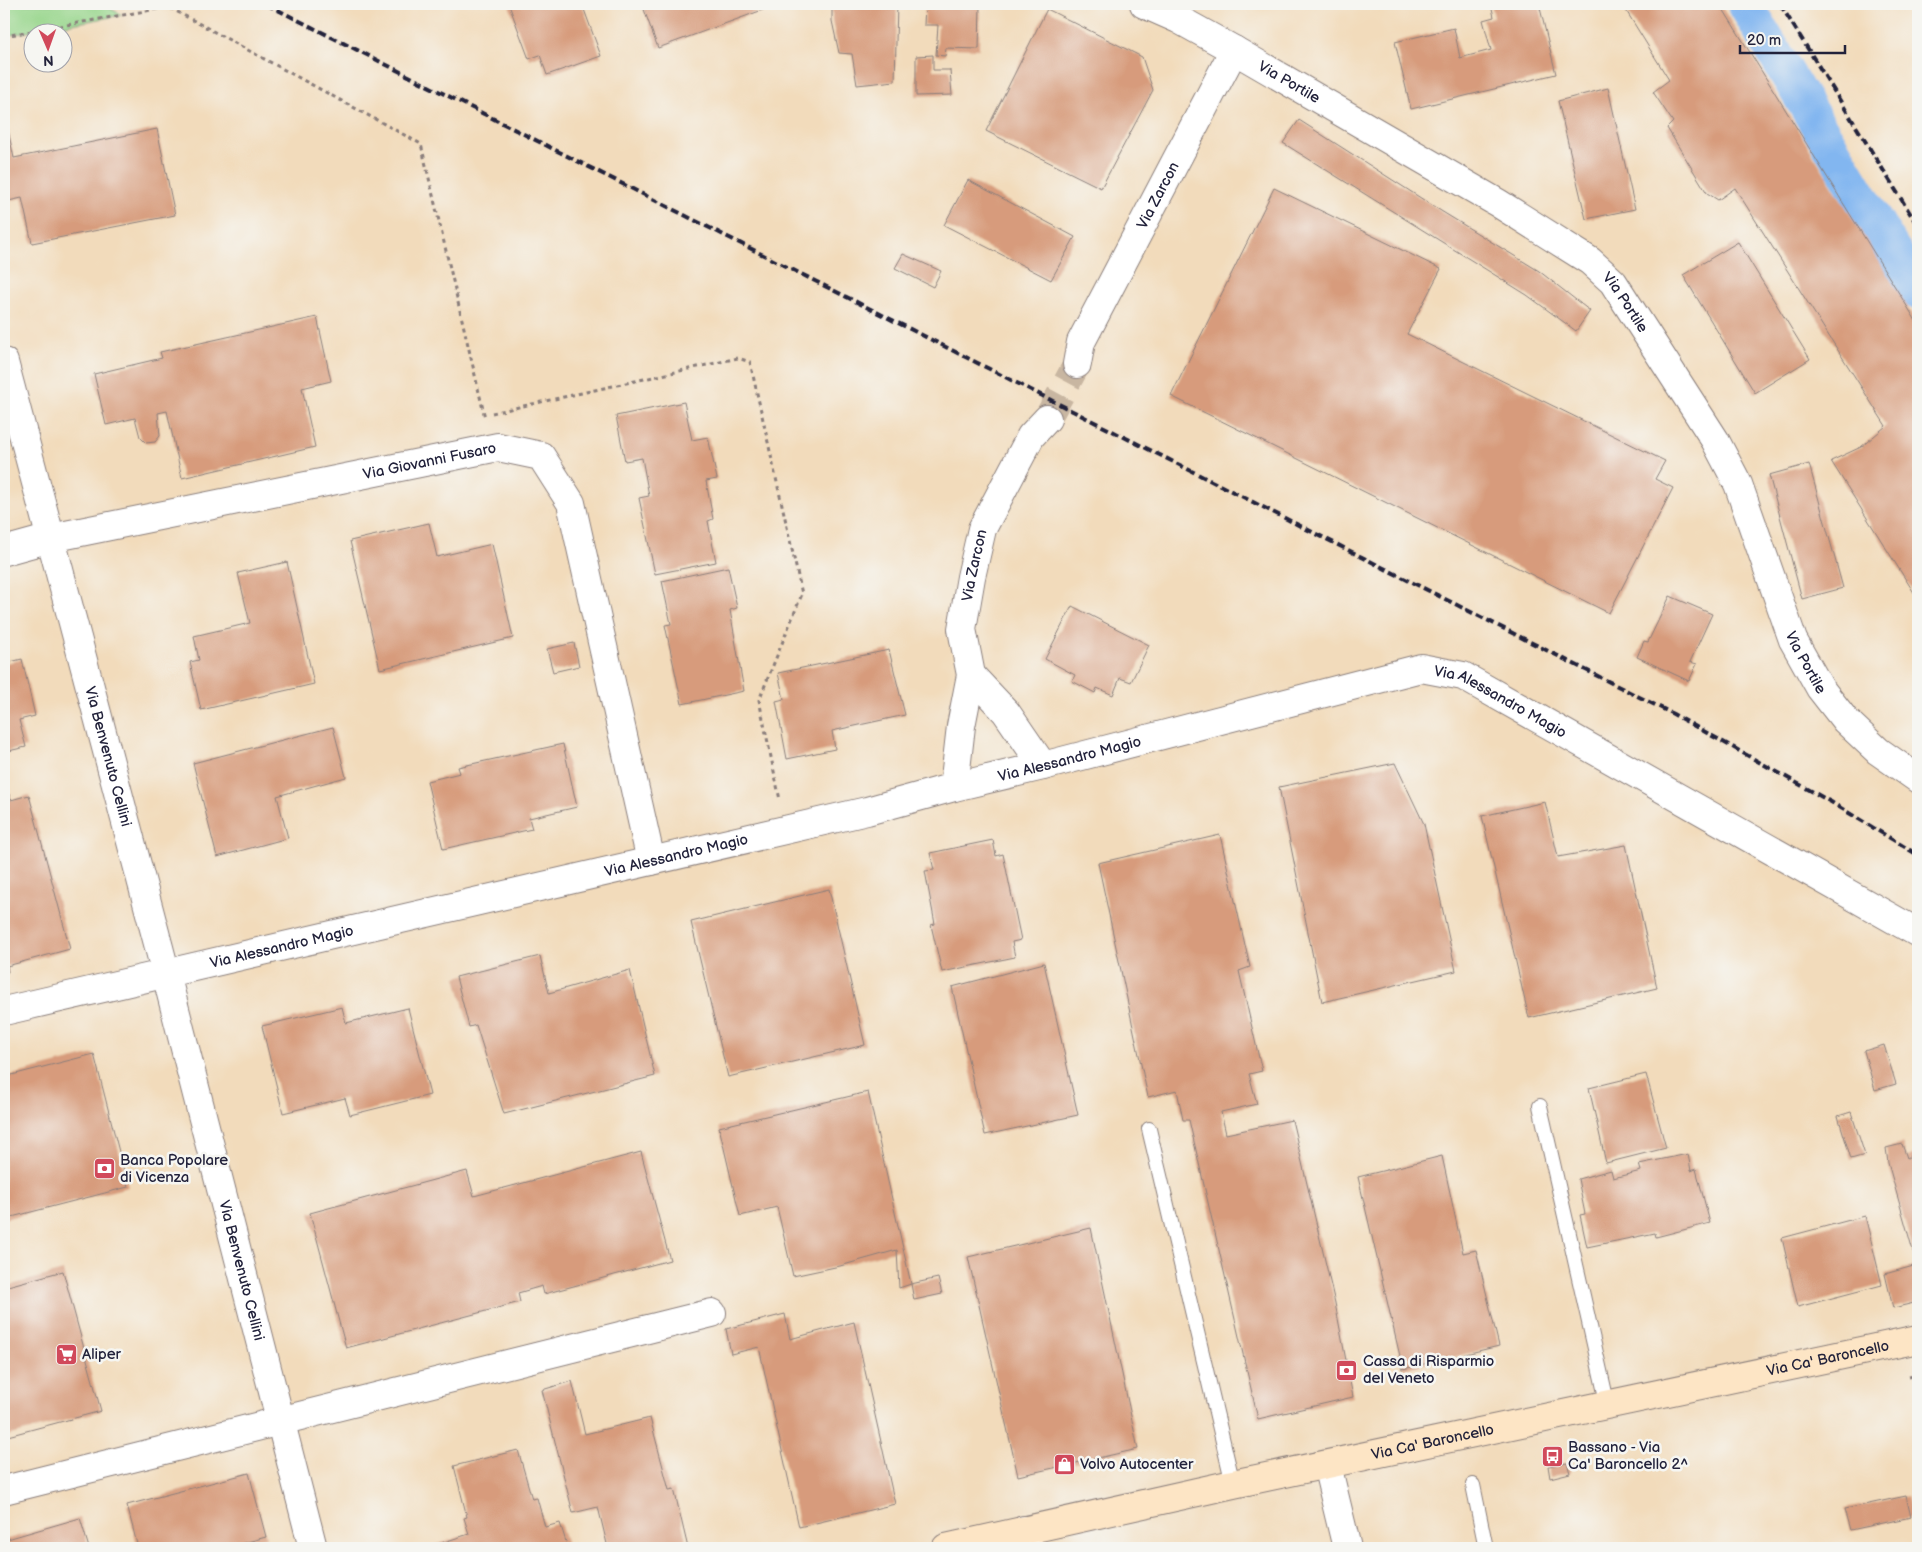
<svg xmlns="http://www.w3.org/2000/svg" width="1922" height="1552" font-family="'Balsamiq Sans',sans-serif">
<style>
.green{fill:#98d68c;stroke:#5d7c64}
.lines{fill:none;stroke-linecap:round;stroke-linejoin:round}
.canal{stroke:#82b6f0;stroke-width:36}
.building{fill:#d79b7b}
.street-tunnel{stroke:#c8b6a1;stroke-width:28;stroke-dasharray:28 14;stroke-linecap:butt}
.lane-casing{stroke:#8a7e7b;stroke-width:16}
.street-casing{stroke:#8a7e7b;stroke-width:30}
.secondary-casing{stroke:#8a7e7b;stroke-width:30}
.path{stroke:#8a7e7b;stroke-width:3;stroke-dasharray:4 4;stroke-linecap:butt}
.lane{stroke:#fff;stroke-width:14}
.street{stroke:#fff;stroke-width:28}
.secondary{stroke:#fde5c5;stroke-width:28}
.rail{stroke:#22223b;stroke-width:4;stroke-dasharray:8 4;stroke-linecap:butt}
.labels{text-anchor:middle;stroke-width:5;stroke-linejoin:round;paint-order:stroke}
.street-label{font-size:15px;fill:#22223b;stroke:#f6f6f2}
.poi-label{font-size:15px;fill:#22223b;stroke:#f6f6f2;text-anchor:start}
</style>
<rect width="100%" height="100%" fill="#f6f6f2"/>
<filter id="ink" filterUnits="userSpaceOnUse"><feTurbulence type="fractalNoise" baseFrequency=".02" numOctaves="2"/><feDisplacementMap in="SourceGraphic" scale="10" xChannelSelector="R" yChannelSelector="G"/><feConvolveMatrix kernelMatrix="1 2 1 2 8 2 1 2 1" color-interpolation-filters="sRGB"/></filter>
<filter id="wash" filterUnits="userSpaceOnUse"><feTurbulence type="fractalNoise" baseFrequency=".0096" numOctaves="4" result="noise"/><feDisplacementMap in="SourceGraphic" scale="20" xChannelSelector="R" yChannelSelector="G"/><feGaussianBlur stdDeviation="1.12" result="paint"/><feColorMatrix in="noise" values="0 0 0 0 0 0 0 0 0 0 0 0 0 0 0 0 0 1.4 0 .05"/><feComposite in="paint" operator="in"/></filter>
<g filter="url(#wash)">
<rect width="100%" height="100%" fill="#f2dbbb"/>
<!-- green -->
<path class="green" d="M4,4H102L122,15L4,36Z"/>
<g class="lines">
<!-- canal -->
<path class="canal" d="M1745,4L1918,292"/>
</g>
<g id="blocks">
<!-- building -->
<g class="building">
<path d="M513,4H582L601,56L547,75L540,55L529,59L509,5Z"/>
<path d="M642,4H779L658,48Z"/>
<path d="M832,4H897L895,81L857,85L852,54L839,53L832,21Z"/>
<path d="M925,4H980L979,49L946,48L945,56L936,55L938,25H924Z"/>
<path d="M1491,4H1539L1556,74L1411,109L1395,42L1454,28L1460,58L1491,50L1483,20L1494,17Z"/>
<path d="M1622,4H1720L1918,324V599L1831,461L1861,447L1886,426L1735,188L1718,200L1707,193L1667,128L1673,122L1653,92L1669,80Z"/>
<path d="M1047,9L1142,57L1153,90L1101,188L986,131Z"/>
<path d="M933,55V70H950L952,95L916,96V56Z"/>
<path d="M1608,88L1635,209L1586,219L1558,101Z"/>
<path d="M4,112L14,158L157,129L175,215L32,243L22,198L4,202Z"/>
<path d="M1299,120L1441,211L1539,271L1590,311L1576,331L1527,295L1283,143Z"/>
<path d="M968,180L1075,237L1051,280L944,225Z"/>
<path d="M1274,188L1441,269L1407,334L1665,461L1655,479L1673,488L1609,613L1171,396Z"/>
<path d="M1738,242L1810,359L1755,393L1683,275Z"/>
<path d="M903,254L941,271L933,287L895,268Z"/>
<path d="M317,317L331,381L302,388L315,447L182,478L167,411L158,413L160,436L155,442L146,443L140,437L135,418L106,425L94,374L162,358L160,352Z"/>
<path d="M684,402L692,440L708,437L717,479L706,481L713,519L708,521L716,562L655,574L639,498L649,496L642,458L625,461L616,416Z"/>
<path d="M1809,464L1843,588L1802,599L1769,475Z"/>
<path d="M429,523L437,557L492,544L513,638L380,669L350,541Z"/>
<path d="M287,562L314,684L201,710L190,662L199,660L194,636L250,623L238,573Z"/>
<path d="M728,567L737,608L730,610L744,691L682,704L665,625L671,624L662,581Z"/>
<path d="M1670,596L1712,614L1690,662L1697,664L1689,681L1637,657L1644,641L1648,642Z"/>
<path d="M1072,606L1149,645L1131,682L1120,678L1113,695L1097,688L1095,693L1072,681L1075,675L1045,659Z"/>
<path d="M574,643L579,666L553,672L547,649Z"/>
<path d="M889,650L905,715L832,731L835,749L787,759L776,701L784,699L778,673Z"/>
<path d="M4,656L6,663L22,659L35,716L19,720L26,747L4,752Z"/>
<path d="M333,727L346,777L277,796L288,838L217,857L193,763Z"/>
<path d="M563,744L577,807L529,818L532,829L443,849L427,781L460,773L458,767Z"/>
<path d="M1395,763L1424,824L1456,971L1322,1002L1279,787Z"/>
<path d="M9,794L11,800L29,795L70,949L7,966L8,972L4,973V795Z"/>
<path d="M1545,802L1558,857L1626,845L1657,988L1529,1018L1482,816Z"/>
<path d="M1220,835L1250,967L1239,971L1262,1071L1249,1074L1257,1104L1221,1112L1226,1134L1292,1120L1335,1303L1353,1397L1258,1419L1189,1120H1183L1177,1090L1148,1097L1098,863Z"/>
<path d="M993,840L996,856L1003,854L1021,940L1012,942L1015,957L942,972L931,925L935,924L925,871L934,870L930,853Z"/>
<path d="M829,889L865,1045L728,1077L691,922Z"/>
<path d="M540,956L549,993L630,970L655,1076L504,1114L476,1025L469,1027L456,977Z"/>
<path d="M1044,963L1078,1115L985,1135L952,987Z"/>
<path d="M342,1007L346,1023L408,1008L430,1095L350,1115L345,1098L283,1113L262,1026Z"/>
<path d="M1884,1045L1896,1084L1875,1090L1864,1051Z"/>
<path d="M94,1054L128,1187L4,1219V1077Z"/>
<path d="M1646,1074L1666,1148L1606,1163L1589,1088Z"/>
<path d="M868,1092L911,1284L938,1278L942,1294L914,1300L911,1284L899,1288L897,1250L840,1266L793,1276L777,1207L740,1216L719,1127Z"/>
<path d="M1851,1112L1865,1155L1851,1159L1838,1116Z"/>
<path d="M1902,1144L1907,1158L1918,1152V1302L1893,1308L1885,1274L1917,1265L1888,1163L1886,1148Z"/>
<path d="M641,1152L670,1260L544,1294L542,1286L518,1293L520,1302L346,1348L310,1213L467,1171L474,1196Z"/>
<path d="M1688,1154L1691,1171L1696,1169L1710,1223L1656,1237L1655,1233L1587,1247L1580,1215L1585,1214L1578,1179L1611,1170L1613,1178L1641,1171L1639,1164Z"/>
<path d="M1442,1156L1463,1253L1476,1250L1499,1346L1403,1369L1358,1177Z"/>
<path d="M1865,1216L1882,1285L1798,1307L1782,1238Z"/>
<path d="M1091,1228L1138,1449L1018,1476L968,1257Z"/>
<path d="M63,1271L101,1411L4,1437V1287Z"/>
<path d="M785,1314L790,1339L854,1322L895,1504L799,1527L759,1347L731,1354L726,1329Z"/>
<path d="M572,1381L585,1434L650,1418L669,1490L674,1489L688,1548H608L598,1507L573,1513L542,1390Z"/>
<path d="M518,1450L532,1499L537,1498L545,1527L560,1523L568,1548H425L469,1534L464,1518L467,1517L454,1466Z"/>
<path d="M1567,1463L1570,1473L1550,1478L1548,1466Z"/>
<path d="M249,1473L266,1537L225,1548H138L127,1505Z"/>
<path d="M1906,1496L1911,1517L1851,1530L1845,1509Z"/>
<path d="M80,1518L89,1548H4V1540Z"/>
</g>
</g>
</g>
<g filter="url(#ink)">
<use href="#blocks" fill-opacity="0" stroke="#8a7e7b" stroke-width="1"/>
<g class="lines">
<!-- street-tunnel -->
<path class="street-tunnel" d="M1047,419L1077,364"/>
<defs>
<g id="lane">
<path d="M1540,1106L1608,1406"/>
<path d="M1149,1129L1233,1484"/>
<path d="M1473,1485L1486,1548"/>
</g>
<g id="street">
<path id="s1" d="M1144,4L1178,19L1234,50L1498,203L1590,261L1613,282L1715,440L1738,484L1793,640L1820,688L1845,720L1878,751L1918,779"/>
<path id="s2" d="M4,362L166,974L313,1548"/>
<path id="s3" d="M1077,364L1081,342L1234,50"/>
<path id="s4" d="M4,551L51,538L498,447L541,456L571,503L651,861"/>
<path d="M971,675L1006,712L1043,766"/>
<path id="s5" d="M954,787L961,726L971,675L962,629L971,577L982,529L1031,436L1047,419"/>
<path id="s6" d="M4,1011L867,811L954,787L1043,766L1421,668L1463,676L1918,933"/>
<path d="M1327,1465L1347,1548"/>
<path d="M4,1490L712,1313"/>
<path d="M1024,1530L1029,1548"/>
</g>
<g id="secondary">
<path id="s7" d="M946,1548L1233,1484L1918,1339"/>
</g>
</defs>
<!-- lane casing -->
<use href="#lane" class="lane-casing"/>
<!-- street casing -->
<use href="#street" class="street-casing"/>
<!-- secondary casing -->
<use href="#secondary" class="secondary-casing"/>
<!-- path -->
<g class="path">
<path d="M163,4L421,144L485,418"/>
<path d="M4,36L168,7"/>
<path d="M492,413L738,358L750,362L802,594L759,700L780,800"/>
<path d="M1909,1376L1918,1374"/>
</g>
<!-- lane -->
<use href="#lane" class="lane"/>
<!-- street -->
<use href="#street" class="street"/>
<!-- secondary -->
<use href="#secondary" class="secondary"/>
<!-- rail -->
<g class="rail">
<path d="M266,4L1673,714L1831,802L1918,855"/>
<path d="M1780,4L1918,226"/>
</g>
</g>
</g>
<!-- icons -->
<defs>
<symbol id="bank-square" viewBox="-11 -11 22 22"><rect x="-9" y="-9" width="18" height="18" rx="4" fill="#d1495b" stroke="#f6f6f2"/><path d="M-6-4H6V4H-6ZM0-2.3a2.3 2.3 0 1 0 0 4.6a2.3 2.3 0 1 0 0-4.6Z" fill="#fff"/></symbol>
<symbol id="supermarket-square" viewBox="-11 -11 22 22"><rect x="-9" y="-9" width="18" height="18" rx="4" fill="#d1495b" stroke="#f6f6f2"/><path d="M-6-5.5h2.5l.6 2H6L4.5 2H-2.5L-4.4-4H-6ZM-1.5 3.2a1.3 1.3 0 1 0 .1 0ZM3 3.2a1.3 1.3 0 1 0 .1 0Z" fill="#fff"/></symbol>
<symbol id="bus-square" viewBox="-11 -11 22 22"><rect x="-9" y="-9" width="18" height="18" rx="4" fill="#d1495b" stroke="#f6f6f2"/><path d="M-5-6H5V4H4V6H2V4H-2V6H-4V4H-5ZM-3.5-4V0h7V-4ZM-3.5 1.2v1.5H-2V1.2ZM2 1.2v1.5H3.5V1.2Z" fill="#fff"/></symbol>
<symbol id="shop-square" viewBox="-11 -11 22 22"><rect x="-9" y="-9" width="18" height="18" rx="4" fill="#d1495b" stroke="#f6f6f2"/><path d="M-5-2.5h2.3a2.7 3.5 0 0 1 5.4 0H5L5.5 6h-11ZM-1.5-2.5h3a1.5 2.3 0 0 0-3 0Z" fill="#fff"/></symbol>
</defs>
<g fill-rule="evenodd">
<use href="#bank-square" x="92" y="1156" width="25" height="25"/>
<use href="#supermarket-square" x="54" y="1342" width="25" height="25"/>
<use href="#bank-square" x="1334" y="1358" width="25" height="25"/>
<use href="#bus-square" x="1540" y="1444" width="25" height="25"/>
<use href="#shop-square" x="1052" y="1452" width="25" height="25"/>
</g>
<g class="labels">
<!-- street labels -->
<g class="street-label">
<text dy="5" stroke="none"><textPath href="#s1" startOffset="165">Via Portile</textPath></text>
<text dy="5" stroke="none"><textPath href="#s3" startOffset="188">Via Zarcon</textPath></text>
<text dy="5" stroke="none"><textPath href="#s1" startOffset="570">Via Portile</textPath></text>
<text dy="5" stroke="none"><textPath href="#s4" startOffset="435">Via Giovanni Fusaro</textPath></text>
<text dy="5" stroke="none"><textPath href="#s5" startOffset="225">Via Zarcon</textPath></text>
<text dy="5" stroke="none"><textPath href="#s1" startOffset="975">Via Portile</textPath></text>
<text dy="5" stroke="none"><textPath href="#s6" startOffset="1545">Via Alessandro Magio</textPath></text>
<text dy="5" stroke="none"><textPath href="#s2" startOffset="408">Via Benvenuto Cellini</textPath></text>
<text dy="5" stroke="none"><textPath href="#s6" startOffset="1095">Via Alessandro Magio</textPath></text>
<text dy="5" stroke="none"><textPath href="#s6" startOffset="690">Via Alessandro Magio</textPath></text>
<text dy="5" stroke="none"><textPath href="#s6" startOffset="285">Via Alessandro Magio</textPath></text>
<text dy="5" stroke="none"><textPath href="#s2" startOffset="939">Via Benvenuto Cellini</textPath></text>
<text dy="5" stroke="none"><textPath href="#s7" startOffset="902">Via Ca' Baroncello</textPath></text>
<text dy="5" stroke="none"><textPath href="#s7" startOffset="498">Via Ca' Baroncello</textPath></text>
</g>
<!-- poi labels -->
<g class="poi-label">
<text x="120" y="1165">Banca Popolare<tspan x="120" dy="17">di Vicenza</tspan></text>
<text x="82" y="1359">Aliper</text>
<text x="1363" y="1366">Cassa di Risparmio<tspan x="1363" dy="17">del Veneto</tspan></text>
<text x="1568" y="1452">Bassano - Via<tspan x="1568" dy="17">Ca' Baroncello 2^</tspan></text>
<text x="1080" y="1469">Volvo Autocenter</text>
</g>
</g>
<!-- margin -->
<rect width="1922" height="1552" fill="none" stroke="#f6f6f2" stroke-width="20"/>
<!-- north arrow -->
<g transform="translate(48 48) rotate(178)"><circle r="24" fill="#f6f6f2" stroke="#a1a1a9"/>
<path d="M0-4L9 19L0 12L-9 19Z" fill="#d1495b"/>
<text y="-8" font-size="14" font-weight="bold" text-anchor="middle" fill="#22223b">N</text>
</g>
<!-- scale -->
<path d="M1740 45v8h105v-8" fill="none" stroke="#22223b" stroke-width="2.5"/>
<text x="1747" y="45" font-size="15" fill="#22223b" stroke="#f6f6f2" stroke-width="4" paint-order="stroke">20 m</text>
</svg>
